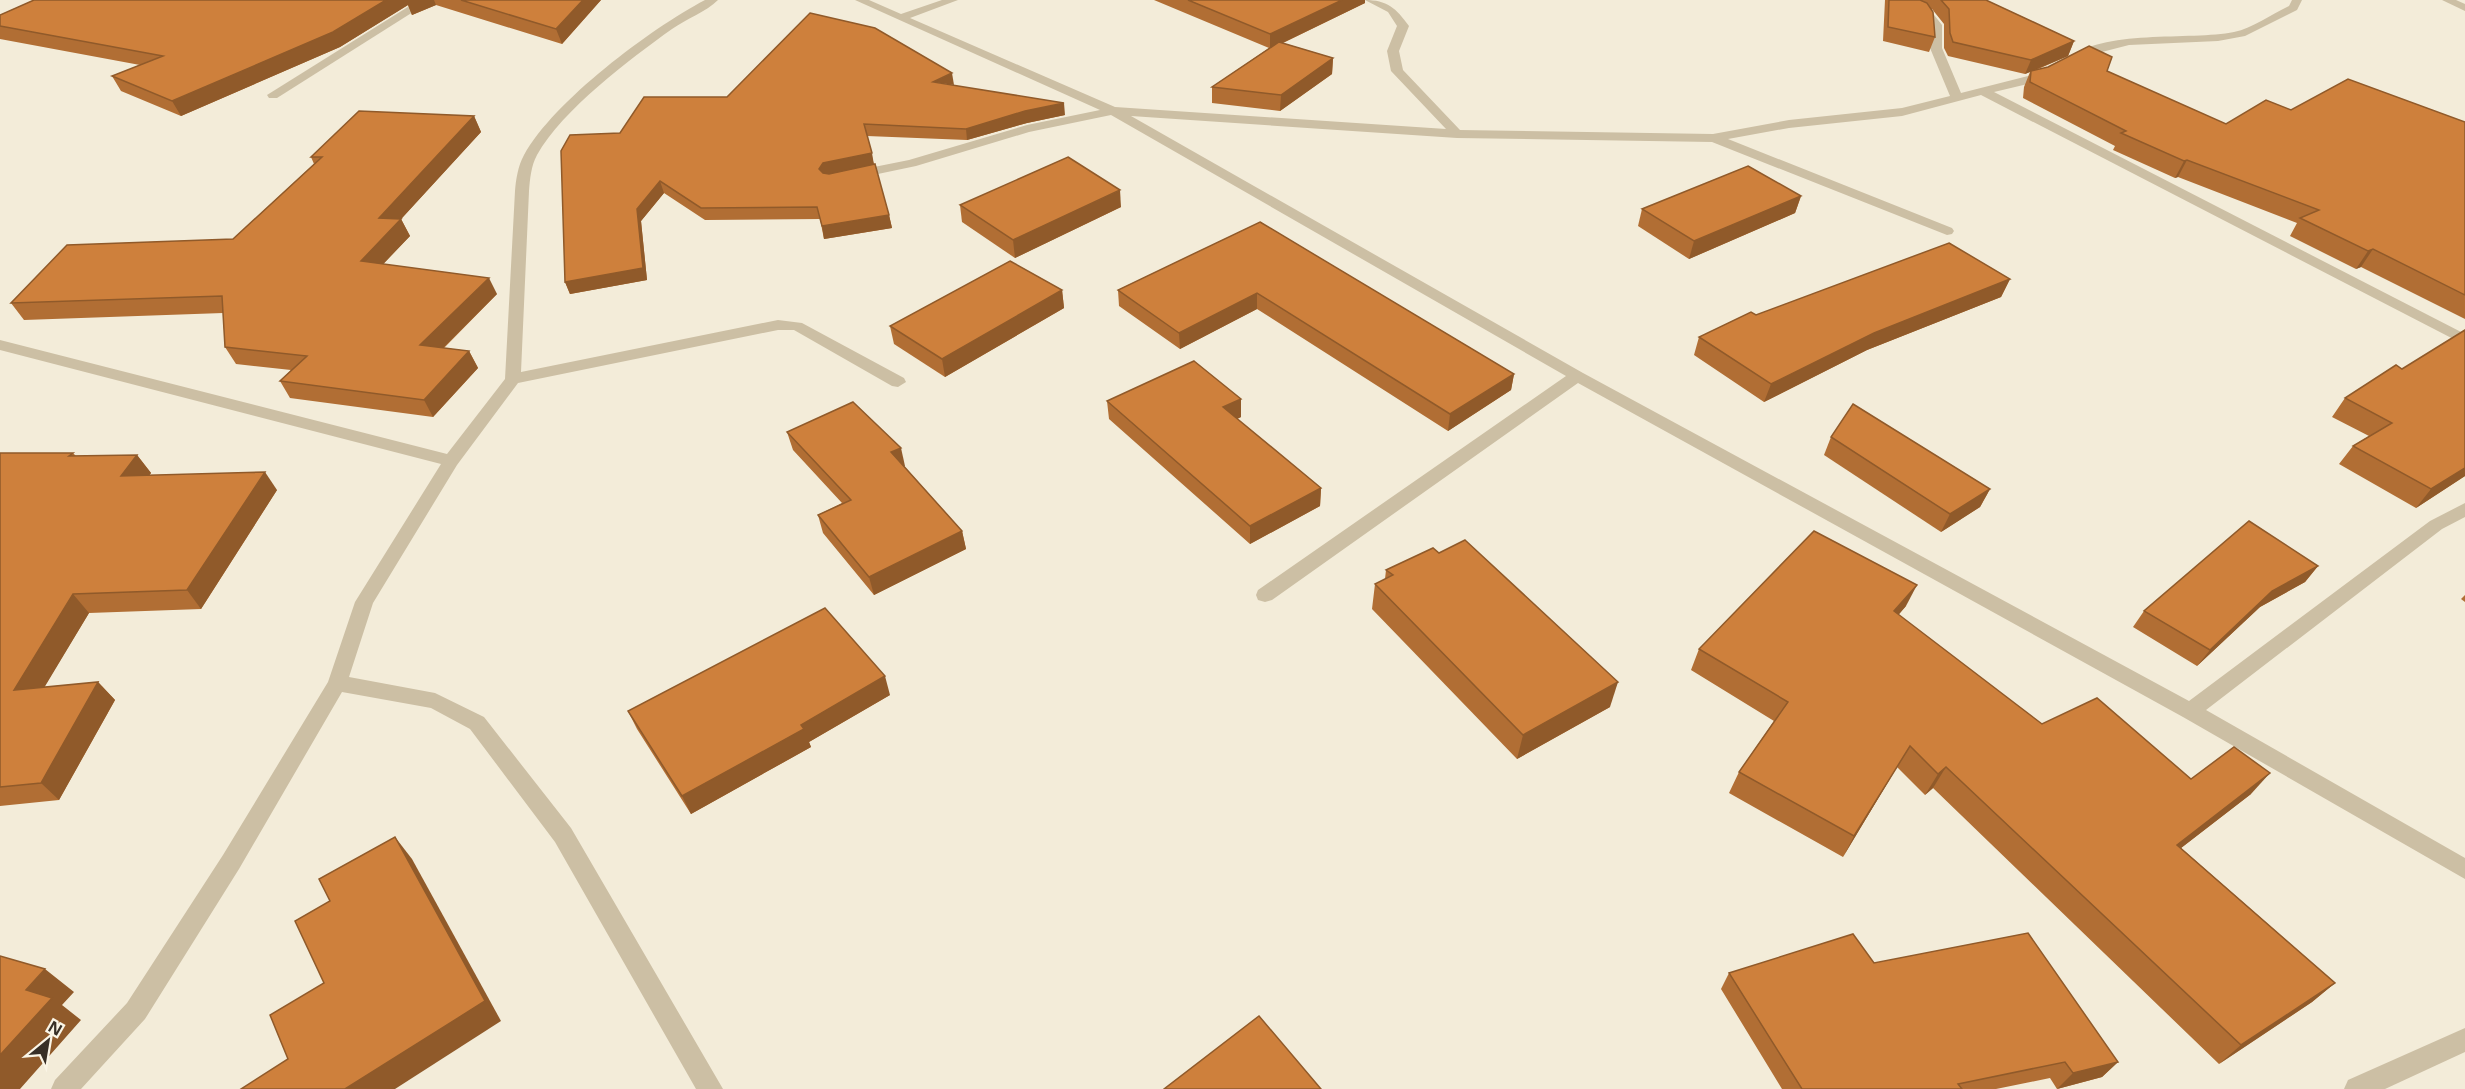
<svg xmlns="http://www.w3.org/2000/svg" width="2465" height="1089" font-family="'Noto Sans',sans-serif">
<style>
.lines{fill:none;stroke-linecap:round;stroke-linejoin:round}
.street{fill:#ccbfa4;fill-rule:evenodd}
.wall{fill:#b16e34}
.shaded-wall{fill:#905a2a}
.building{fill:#ce803c;stroke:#905a2a;stroke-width:1.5}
</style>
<rect width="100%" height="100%" fill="#f3ecd9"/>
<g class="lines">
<!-- street -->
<g class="street">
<path d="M419,0H432L277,98H269L267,95Z"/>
<path d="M705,0H718C706,12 686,19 672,29C630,59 562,110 537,155C531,166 530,179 529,191L521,372L778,320L802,323L904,378L906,382L898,387L892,386L794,330H778L518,383L457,465L373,603L349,677L435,693L484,717L571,828L723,1089H696L555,842L470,729L431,708L342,692L239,869L145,1019L81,1089H51L55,1080L127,1003L223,855L328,682L355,602L441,464L0,350V340L447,454L505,379L515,191C516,179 518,166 524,155C554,101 650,29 705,0Z"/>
<path d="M855,0H869L901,14L942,0H958L910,18L1115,107L1446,129L1391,71L1387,51L1397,26L1388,12L1365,0C1387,0 1396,8 1409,26L1399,51L1403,70L1460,130L1713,134L1789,120L1902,108L1950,96L1930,48V25L1923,15L1887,0H1902L1931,11L1942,25V48L1961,93L2032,75L2045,69H2053V75L2040,81L1994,92L2465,334V345L1981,95L1902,116L1789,128L1728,139L1952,228L1954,231L1952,234L1947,235L1712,142L1457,138L1131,116L1583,373L2189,701L2430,521L2465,503V517L2442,529L2206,710L2465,858V879L2183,717L1578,383L1272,600L1265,602L1258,600L1256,595L1258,590L1566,376L1111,115L1029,132L916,166L854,179L849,178L847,175L849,172L909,160L1027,125L1100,110Z"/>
<path d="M2292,0H2302L2297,10L2245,36L2218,41L2129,45L2098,53L2074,64L2068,60C2100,28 2191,41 2234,32C2253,28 2272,14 2289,6Z"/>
<path d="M2442,0H2456L2465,4V11Z"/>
<path d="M2465,1028V1052L2385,1089H2344L2348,1080Z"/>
</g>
</g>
<!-- wall -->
<g class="wall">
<path d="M34,0H601L562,44L436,5L412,15L408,5L340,47L181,116L121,91L112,76L140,65L0,39V15Z"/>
<path d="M1154,0H1365V3L1283,43L1333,58L1332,74L1280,111L1212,103V87L1269,48Z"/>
<path d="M1885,0H1986L2074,41L2068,56L2036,70L2107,71L2226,124L2291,110L2465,122V319L2361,267L2356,269L2290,236L2297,223L2178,177L2175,178L2113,150L2115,146L2023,98L2024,87L2030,72L2025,74L1948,56L1944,48V24L1932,9H1931L1935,37L1929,52L1883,41Z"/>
<path d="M954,85L1065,115L1027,123L967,140L867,136L874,165L889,215L892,228L824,239L820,219L705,220L664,193L641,221L647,280L570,294L565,282L620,133L727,97Z"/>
<path d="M474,116L481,132L401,219L410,236L383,264L497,294L444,348L469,351L478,368L433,417L290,398L280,381L291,370L236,364L225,347L223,313L24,320L11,303L233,239L314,164L311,157Z"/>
<path d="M1801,196L1795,213L1689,259L1638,226L1642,209Z"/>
<path d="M960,205L1121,207L1015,258L962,222Z"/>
<path d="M1260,222L1514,374L1511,390L1448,431L1257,309L1180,349L1119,306L1118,290Z"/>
<path d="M2010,279L2001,297L1867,350L1764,402L1694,355L1699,337L1756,315Z"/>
<path d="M1062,290L1064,308L945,377L894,344L890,326Z"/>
<path d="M2402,369L2465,476L2416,508L2339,464L2353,446L2369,436L2332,417L2345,398Z"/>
<path d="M1107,401L1241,417L1237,419L1321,488L1320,506L1250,544L1109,419Z"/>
<path d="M787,432L905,466H904L962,531L966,549L874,595L823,533L818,515L842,503L793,450Z"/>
<path d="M1831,437L1990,489L1980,507L1941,532L1824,455Z"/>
<path d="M0,453H73L76,456L137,455L151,473L149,475L277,490L201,609L89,613L44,687L98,682L115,700L59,800L0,806Z"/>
<path d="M2318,566L2305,582L2260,607L2197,666L2133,627L2144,611Z"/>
<path d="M1386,570L1610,707L1517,759L1372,609L1375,584L1385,579Z"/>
<path d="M2465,595V602L2461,599Z"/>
<path d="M1906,606L1898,615L2042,724L2191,779L2251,794L2181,848L2335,983L2312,1002L2219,1064L1933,788L1925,795L1897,767L1843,857L1729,793L1739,772L1774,721L1691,670L1699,649Z"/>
<path d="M890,695L809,742L811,747L691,814L637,729L628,711Z"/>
<path d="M1874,963L2118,1062L2102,1077L2057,1089L2050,1078L1996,1089H1782L1721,989L1729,973Z"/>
</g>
<!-- shaded-wall -->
<g class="shaded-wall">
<path d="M386,0H434L436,5L412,15L408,5L340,47L181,116L172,101Z"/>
<path d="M583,0H601L562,44L556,29Z"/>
<path d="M1342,0H1365V3L1270,49V34Z"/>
<path d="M2074,41L2068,56L2025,74L2031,60Z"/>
<path d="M1333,58L1332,74L1280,111L1281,95Z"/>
<path d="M952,73L954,85L933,82Z"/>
<path d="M1064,103L1065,115L1027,123L967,140L966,129L1025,111Z"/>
<path d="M474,116L481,132L392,229L401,219L410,236L370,278L361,261L379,218Z"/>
<path d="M872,153L874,165L822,181L819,169L823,163Z"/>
<path d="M2187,160L2178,177L2175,178L2184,161Z"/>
<path d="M660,181L664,193L641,221L647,280L570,294L565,282L637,209Z"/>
<path d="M1120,190L1121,207L1015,258L1013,240Z"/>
<path d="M1801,196L1795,213L1689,259L1694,241Z"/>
<path d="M889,215L892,228L824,239L822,226Z"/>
<path d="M2373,249L2361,267L2356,269L2368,251Z"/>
<path d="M489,278L497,294L429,362L420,345Z"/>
<path d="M2010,279L2001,297L1867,350L1764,402L1771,384L1874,333Z"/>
<path d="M1062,290L1064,308L945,377L942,359Z"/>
<path d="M1257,293V309L1180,349L1179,333Z"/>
<path d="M469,351L478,368L433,417L424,400Z"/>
<path d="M1514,374L1511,390L1448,431L1450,414Z"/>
<path d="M1241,399V417L1223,425V407Z"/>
<path d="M901,448L905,466L896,470L891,452Z"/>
<path d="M137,455L151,473L135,495L121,476Z"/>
<path d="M2465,468V476L2416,508L2431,489Z"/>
<path d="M265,472L277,490L201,609L187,590Z"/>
<path d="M1321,488L1320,506L1250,544V526Z"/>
<path d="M1990,489L1980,507L1941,532L1950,514Z"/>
<path d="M962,531L966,549L874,595L869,577Z"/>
<path d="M2318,566L2305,582L2260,607L2197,666L2210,650L2272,591Z"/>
<path d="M1917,585L1906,606L1883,633L1894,611Z"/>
<path d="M73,594L89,613L32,708L14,690Z"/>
<path d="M885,676L890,695L809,742L811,747L691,814L682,796L801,725Z"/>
<path d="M98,682L115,700L59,800L41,783Z"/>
<path d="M1618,682L1610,707L1517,759L1523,735Z"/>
<path d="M1910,746L1897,767L1843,857L1854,836Z"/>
<path d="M1946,767L1933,788L1925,795L1938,774Z"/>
<path d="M2270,773L2251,794L2159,865L2177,845Z"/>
<path d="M395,837L412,859L501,1021L395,1089H345Z"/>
<path d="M45,969L74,992L62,1005L81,1020L20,1089H0V1055L26,990Z"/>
<path d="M2335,983L2312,1002L2219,1064L2241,1045Z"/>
<path d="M2118,1062L2102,1077L2057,1089L2073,1073Z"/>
</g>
<!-- building -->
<g class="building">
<path d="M34,0H386L333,32L172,101L112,76L163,56L0,26V15Z"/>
<path d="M461,0H583L556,29Z"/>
<path d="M1188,0H1342L1270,34Z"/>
<path d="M1889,0H1920L1927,3L1933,12L1935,37L1888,27Z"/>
<path d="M1941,0H1986L2074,41L2031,60L1953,42L1950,33L1949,9Z"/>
<path d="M810,13L875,28L952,73L933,82L1064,103L1025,111L966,129L864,124L872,153L823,163L819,169L823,173L829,174L875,164L889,215L822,226L817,207L701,208L660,181L637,209L643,268L565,282L561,151L570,135L620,133L644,97H727Z"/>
<path d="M1279,42L1333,58L1281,95L1212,87Z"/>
<path d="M2089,46L2112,57L2107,71L2226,124L2266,100L2291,110L2348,79L2465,122V295L2373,249L2368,251L2300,218L2319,210L2187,160L2184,161L2121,133L2126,131L2030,82L2031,71L2048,67Z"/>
<path d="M359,111L474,116L379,218L401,219L361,261L489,278L420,345L469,351L424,400L280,381L307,356L225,347L222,296L11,303L67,245L233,239L322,157H311Z"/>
<path d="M1068,157L1120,190L1013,240L960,205Z"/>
<path d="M1748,166L1801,196L1694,241L1642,209Z"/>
<path d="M1260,222L1514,374L1450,414L1257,293L1179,333L1118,290Z"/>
<path d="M1949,243L2010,279L1874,333L1771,384L1699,337L1751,312L1756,315Z"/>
<path d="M1010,261L1062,290L942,359L890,326Z"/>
<path d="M2465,330V468L2431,489L2353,446L2392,423L2345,398L2396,365L2402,369Z"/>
<path d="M1194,361L1241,399L1223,407L1321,488L1250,526L1107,401Z"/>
<path d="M853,402L901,448L891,452L962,531L869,577L818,515L851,500L787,432Z"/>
<path d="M1853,404L1990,489L1950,514L1831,437Z"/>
<path d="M0,453H73L69,456L137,455L121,476L265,472L187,590L73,594L14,690L98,682L41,783L0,787Z"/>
<path d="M2249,521L2318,566L2272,591L2210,650L2144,611Z"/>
<path d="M1814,531L1917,585L1894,611L2042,724L2097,698L2191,779L2234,747L2270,773L2177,845L2335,983L2241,1045L1946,767L1938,774L1910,746L1854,836L1739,772L1788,702L1699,649Z"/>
<path d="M1465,540L1618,682L1523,735L1375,584L1393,575L1386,570L1433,548L1439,553Z"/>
<path d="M825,608L885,676L801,725L804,729L682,796L628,711Z"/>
<path d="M395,837L485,1001L345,1089H241L288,1059L270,1015L324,983L295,921L330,901L319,879Z"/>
<path d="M2028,933L2118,1062L2073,1073L2065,1062L1958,1084L1962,1089H1802L1729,973L1853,934L1874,963Z"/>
<path d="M0,956L45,969L26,990L52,998L0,1055Z"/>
<path d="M1259,1016L1321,1089H1164Z"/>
</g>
<!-- north arrow -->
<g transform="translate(48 1041) rotate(30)" stroke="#faf5e6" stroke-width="4.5" paint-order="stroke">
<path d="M0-4.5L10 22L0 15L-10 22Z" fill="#372f26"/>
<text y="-9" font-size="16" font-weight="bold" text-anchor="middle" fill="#372f26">N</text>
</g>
</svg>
